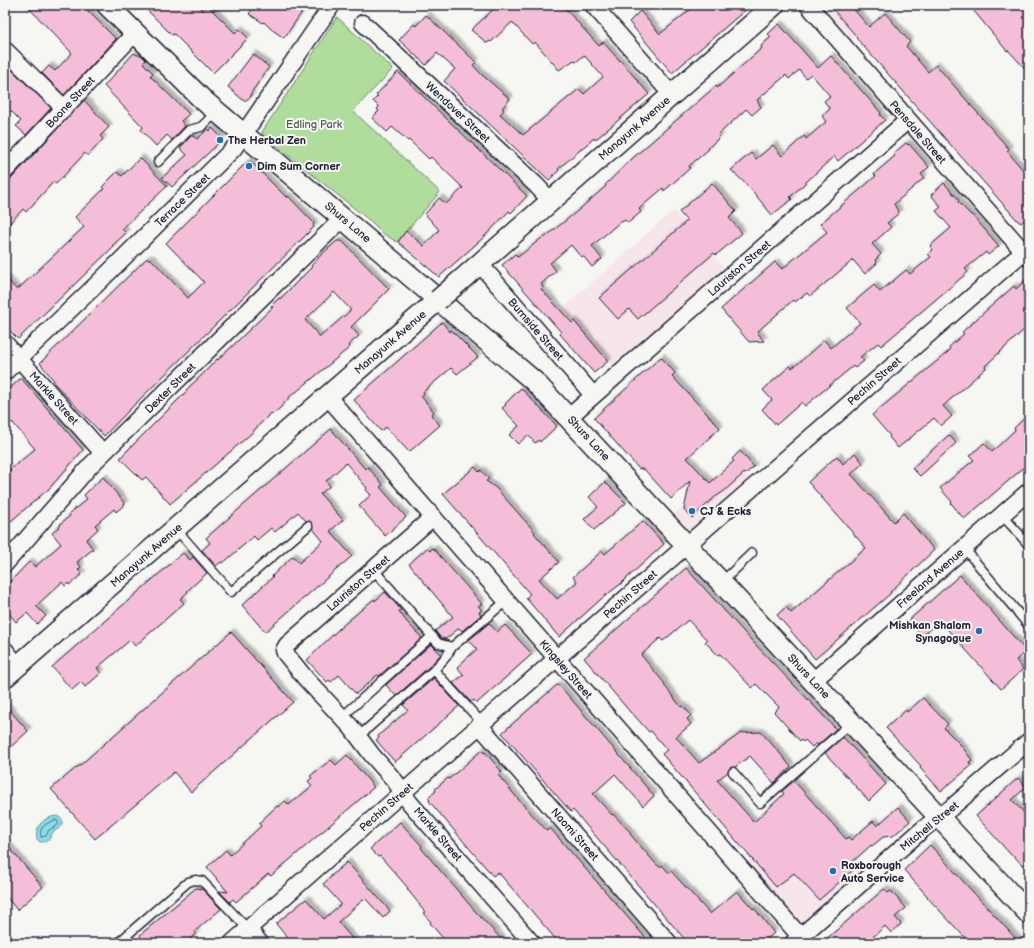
<svg xmlns="http://www.w3.org/2000/svg" width="1034" height="948" font-family="'Balsamiq Sans',sans-serif">
<style>
.built{fill:#f6e5ea}
.green{fill:#b0dd9c;stroke:#69806c}
.water{fill:#8bdce7;stroke:#6192a2}
.lines{fill:none;stroke-linecap:round;stroke-linejoin:round}
.shore{stroke:#4c6c80;stroke-width:1}
.building{fill:#f5bed8;stroke:#22223b;fill-rule:evenodd;filter:url(#shadow)}
.service-casing{stroke:#22223b;stroke-width:11}
.minor-casing{stroke:#22223b;stroke-width:19}
.tertiary-casing{stroke:#22223b;stroke-width:23}
.service{stroke:#f6f6f2;stroke-width:8}
.minor{stroke:#f6f6f2;stroke-width:16}
.tertiary{stroke:#f6f6f2;stroke-width:20}
.tertiary-bridge-casing{stroke:#22223b;stroke-width:23;stroke-linecap:butt}
.tertiary-bridge{stroke:#f6f6f2;stroke-width:20}
.poi-dot{fill:#1f6fb2;stroke:#f6f6f2;stroke-width:1.5}
.labels{text-anchor:middle;stroke-width:4;stroke-linejoin:round;paint-order:stroke}
.street-label{font-size:11px;fill:#22223b;stroke:#f6f6f2}
.park-label{font-size:11px;fill:#4d5a58;stroke:#f6f6f2}
.poi-label{font-size:11px;font-weight:bold;fill:#22223b;stroke:#f6f6f2;text-anchor:start}
</style>
<defs>
<filter id="shadow"><feDropShadow dx="3.5" dy="-3.5" stdDeviation="1" flood-color="#0004"/></filter>
</defs>
<rect width="100%" height="100%" fill="#f6f6f2"/>
<filter id="ink" filterUnits="userSpaceOnUse"><feTurbulence type="fractalNoise" baseFrequency=".025" numOctaves="2"/><feDisplacementMap in="SourceGraphic" scale="8" xChannelSelector="R" yChannelSelector="G"/><feConvolveMatrix kernelMatrix="1 2 1 2 8 2 1 2 1" color-interpolation-filters="sRGB"/></filter>
<g filter="url(#ink)">
<!-- built -->
<g class="built">
<path d="M820,5H850L868,25L851,40Z"/>
<path d="M674,210L725,268L613,366L563,308Z"/>
<path d="M734,461L749,479L693,528L685,529L672,516Z"/>
<path d="M801,813L859,874L803,921H800L795,918L747,863Z"/>
</g>
<!-- green -->
<path class="green" d="M337,17L393,69L353,111L440,192L397,242L382,233L374,224L263,135L262,132Z"/>
<!-- water -->
<path class="water" d="M57,816L62,819C64,826 60,828 54,831C49,836 52,842 40,842L37,839C34,826 44,817 57,816Z"/>
<g class="lines">
<!-- shore -->
<path class="shore" d="M55,820L58,821V825L49,830L46,836L41,837C38,827 47,823 55,820Z"/>
</g>
<!-- building -->
<g class="building">
<path d="M26,5H82L116,39L64,95L42,73L49,66L55,71L72,53Z"/>
<path d="M142,5H199L203,11L208,6L235,33L239,29L248,38L213,73L174,34L172,35Z"/>
<path d="M255,5H307L284,38L271,29L264,22L263,23L249,14Z"/>
<path d="M498,5H562L599,46L603,42L620,61V60L649,94L595,140L594,138L558,169L559,170L549,180L444,81L455,69L437,53L426,65L399,40L414,24L416,26L426,15L476,62L473,65L481,74L510,99L502,108L504,110L500,114L523,135L579,89L584,94L603,77L584,55L576,62L574,60L559,70L535,42L532,44L512,22L491,42L490,41L487,43L471,30Z"/>
<path d="M696,5H751L672,73L629,22L640,11L660,34Z"/>
<path d="M829,5H850L869,27L885,13L910,42L906,46L928,72L936,65L1009,149L1007,151L1023,170L1029,164V216L1021,223L1018,221L865,48L856,38L857,37Z"/>
<path d="M969,5H1029V73L1008,50L1007,51Z"/>
<path d="M779,24L818,68L831,56L881,113L880,115L885,120L838,161L834,156L790,197L792,199L772,215L749,187L731,170L751,153L756,159L773,145L782,156L804,136L806,139L826,122L822,116L830,109L824,101L830,96L811,74L806,78L799,70L789,79L786,75L757,100L761,107L752,115L746,109L718,135L720,137L708,148L709,149L689,166L690,168L664,191L663,188L639,209L641,212L628,223L625,220L622,222L621,221L592,246L602,259L592,267L584,257L580,256L571,245L550,263L556,271L541,284L543,287L541,289L572,323L574,321L608,361L594,373L560,334L561,332L502,265L515,254L518,257L543,237L544,238L581,208L606,186L605,185L634,157L716,86L717,88L762,48L761,46L771,37L768,34Z"/>
<path d="M134,53L137,55H141L146,60L143,63L153,73L150,76L189,114L181,121L185,126L172,140L167,135L156,146L141,130L143,127L104,86Z"/>
<path d="M253,54L269,67L251,93V97L244,101L228,87Z"/>
<path d="M5,63L51,108L26,135L16,126L21,121L5,105Z"/>
<path d="M398,72L527,196L511,213L509,211L484,237L439,277L398,242L406,231L424,246L439,230L425,214L439,198L446,204L463,188L431,157L429,159L409,140L408,141L392,127L387,132L372,118L379,111L377,109L379,107L373,101L378,96L376,95Z"/>
<path d="M84,100L109,127L100,136L103,139L88,156L85,153L56,184L53,182L26,212L23,209L5,228V180L12,178Z"/>
<path d="M212,128L223,139L172,187L162,178L187,155L180,148L192,135L197,139L208,129L210,131Z"/>
<path d="M906,143L908,145L909,144L929,167L921,174L924,178L894,204L899,213L887,223L891,227L872,244L881,254L875,260L877,263L865,274L853,260L810,296L807,293L795,302L793,300L757,332L764,341L749,342L721,309L775,262L782,269L827,232L820,224L876,176L874,174L895,156L893,154Z"/>
<path d="M140,158L167,186L122,229L126,233L112,246L113,247L18,339L5,326V309L9,305L5,301V277L17,290L84,227L75,217L104,189L102,187L117,172L122,176Z"/>
<path d="M248,161L249,162L250,161L287,198L288,196L314,223L313,225L314,227L132,407L104,436L54,383L55,382L40,363L146,259H151L188,298L204,282L166,243Z"/>
<path d="M712,183L736,211L729,218L742,233L716,255L714,253L638,319L629,309L618,319L599,298L687,221L679,212Z"/>
<path d="M944,183L959,200L958,202L971,215H972L999,246L988,255L986,252L965,269L968,272L881,346L878,343L860,357L864,361L855,368L853,366L805,406L802,402L776,425L762,409L772,400L763,390L790,366L792,368L800,362L824,340L831,348L860,323L847,308L874,285L880,292L906,270L910,274L931,257L928,254L933,250L930,246L951,228L936,211L941,207L931,195Z"/>
<path d="M337,241H342L389,289L351,327L359,336L348,345L350,347L295,393L294,392L280,408L273,414L271,413L254,430V431L170,504L146,477L142,480L120,458L187,391L186,390L203,374L217,359L218,360L273,307L271,306L279,298L280,299L312,267L311,266L322,254ZM334,292L351,310L320,337L305,320Z"/>
<path d="M1029,277V325L985,366L986,368L943,406L952,416L941,426L934,418L898,448L889,437L890,436L872,415L948,352L950,350L949,347L964,334L962,332L1014,286L1016,289Z"/>
<path d="M442,322L450,332L451,330L478,357L457,374L451,368L423,392L424,394L421,396L434,412L431,415L440,425L409,452L386,427L381,431L379,429L354,400Z"/>
<path d="M661,357L675,373L672,376L720,428L687,458L710,483L734,461L732,459L740,451L754,467L745,474L744,473L723,492L715,497L692,518L684,510L690,481L671,499L644,469L642,470L641,468L639,469L594,418Z"/>
<path d="M21,378L83,450L46,492H45L5,526V474L35,449L13,423L10,422L5,427V393Z"/>
<path d="M521,388L557,426L540,442L539,440L535,443L528,435L518,444L509,435L519,426L502,408L506,405L505,404Z"/>
<path d="M1029,414V463L964,519L951,503L952,502L940,488L974,460L970,456L984,443L992,452L1015,430L1014,428Z"/>
<path d="M331,429L365,469L368,467L383,485L380,487L406,517L385,536L359,506L371,495L366,490L367,488L346,463L326,481L330,486L320,494L343,520L330,531L352,556L265,632L242,605L273,577L272,576L293,556L299,563L323,541L313,529L312,523L309,521H306L298,512L275,532L271,528L257,540L254,536L223,563L221,562L216,566L202,550L210,543L206,538Z"/>
<path d="M949,435L956,443L920,476L912,468Z"/>
<path d="M855,453L863,463L851,474L894,522L903,513L934,550L890,592L891,593L815,659L777,615L786,607L791,613L866,548L808,482L837,456L843,464Z"/>
<path d="M475,467L479,472L481,470L489,479L486,481L496,488L535,532L534,533L559,562L539,579L557,599L577,582L573,577L602,551L605,554L643,521L664,544L628,577L622,583L601,599L559,637L526,598L530,594L443,494Z"/>
<path d="M103,477L125,504L116,512L114,509L95,525L98,529L86,540L93,549L77,562L81,567L78,570L82,574L69,585L68,583L65,586L62,582L36,606L46,616L37,624L27,613L16,622L5,609V587L29,562H30L35,567L61,544L52,533L61,525L60,524L70,516L69,514L87,499L84,495Z"/>
<path d="M605,482L626,503L594,530L584,519L598,507L589,497Z"/>
<path d="M427,548L430,551L433,548L482,604L478,606L482,610L479,612L481,615L462,631L459,628L446,639L441,638L435,631L453,617L409,564Z"/>
<path d="M183,553L190,560L193,557L207,573L187,591L188,592L180,599L184,603L135,646L130,640L97,668L101,673L85,687L81,682L72,690L52,667Z"/>
<path d="M686,568L752,641L836,729L818,745L816,743L812,747L805,740L803,742L801,740L800,741L774,712L779,707L756,684L752,688L720,654L718,655L705,642L707,640L688,620L663,641L660,638L641,655L665,684L664,685L681,707L683,706L691,715L687,719L691,724L676,737L699,763L741,733L761,732L778,751L791,767L774,783L750,756L735,767L730,768L728,772L717,780L754,822L784,794L782,791L794,781L846,839L848,837L851,840L873,821L877,826L898,807L910,821L893,836L883,837L872,846L871,845L849,865L854,869L819,900L794,873L776,887L662,754L667,750L651,731L649,732L632,713H631L584,658Z"/>
<path d="M960,575L1026,651L1016,660L1023,669L1001,689L940,621L922,636L908,621Z"/>
<path d="M385,592L401,610L399,611L406,621L422,638L379,676L377,675L356,694L339,675L331,682L329,680L327,682L307,660L340,628L374,599L375,601Z"/>
<path d="M489,623L497,632L505,625L532,654L477,703L474,700L471,702L453,683L464,675L457,667L477,649L469,640Z"/>
<path d="M231,632L293,702L191,792L174,772L95,839L51,789L77,767H78Z"/>
<path d="M431,644L441,654L430,666L396,696L386,685Z"/>
<path d="M434,678L459,706L395,762L376,740L379,738L378,736L408,710L403,705Z"/>
<path d="M557,685L560,686L654,796L643,806L615,774L593,794L612,815L613,814L631,833L630,834L656,864L660,867L662,865L669,873L671,871L710,914L737,891L753,909L754,908L774,933L762,943H688L573,810L571,812L502,733Z"/>
<path d="M923,698L948,724L944,728L960,744L972,760L969,762L971,766L941,791L920,768L921,766L886,728L906,710L907,712Z"/>
<path d="M5,705L28,731L5,752Z"/>
<path d="M843,737L886,784L869,801L825,753Z"/>
<path d="M482,750L484,753L485,752L502,772L498,775L518,799L547,831L550,828L650,943H559L498,872L493,876L487,869L429,801L430,800L428,798L436,791L435,789L448,778L449,779Z"/>
<path d="M347,755L374,787L271,876L268,874L236,902L233,899L230,902L219,891L228,892L207,867L226,850L230,855L261,826L259,823L277,806L278,807L285,801L289,805L312,786L308,781L312,778L310,776L331,760L336,765Z"/>
<path d="M1018,778L1026,787L1012,800L1029,818V872L1013,855L1012,856L976,816Z"/>
<path d="M400,822L422,846L421,848L475,911L505,943H447L430,923L431,922L423,913L425,912L419,905H420L407,889L408,888L380,856L378,857L370,849Z"/>
<path d="M5,843L43,887L17,910L5,895Z"/>
<path d="M930,845L983,903L1020,943H970L927,897H928L904,870Z"/>
<path d="M347,862L390,911L383,918L365,898L338,922L356,943H292L276,924L306,899L324,919L341,904L323,884L331,877V876Z"/>
<path d="M196,888L202,889L221,909L195,931L196,934L185,943H142L140,935Z"/>
<path d="M884,889L888,893L891,891L906,908L895,917L901,924L891,933L885,926L866,943H822Z"/>
</g>
<g class="lines">
<defs>
<g id="service">
<path d="M158,162L189,130L201,127L217,112"/>
<path d="M1002,515L1029,545"/>
<path d="M176,529L231,592L308,526"/>
<path d="M964,548L1029,626"/>
<path d="M373,569L438,643L452,647L506,601"/>
<path d="M722,582L752,553"/>
<path d="M434,670L446,657L452,647"/>
<path d="M342,717L432,636"/>
<path d="M359,736L434,670L483,724"/>
<path d="M733,772L760,803L851,723"/>
<path d="M118,943L188,882L195,880L202,881L248,929"/>
</g>
<g id="minor">
<path d="M593,5L672,95"/>
<path d="M808,5L1029,258"/>
<path d="M363,23L536,185L551,201"/>
<path d="M5,50L64,108"/>
<path d="M5,171L135,33"/>
<path d="M479,263L593,395"/>
<path d="M5,343L103,453"/>
<path d="M5,372L97,284L234,148L332,5"/>
<path d="M327,396L806,943"/>
<path d="M569,417L908,120"/>
<path d="M433,517L287,645L284,650L285,653L306,679L351,727L372,755L395,781L410,803L532,943"/>
<path d="M5,564L90,466L343,218"/>
<path d="M5,650L18,666"/>
<path d="M813,681L1029,491"/>
<path d="M480,726L669,943"/>
<path d="M248,929L260,943"/>
<path d="M232,943L393,801L1029,247"/>
<path d="M793,943L923,829L951,808L1029,741"/>
</g>
<g id="tertiary">
<path d="M107,5L202,99L535,382L1029,914"/>
<path d="M452,288L774,5"/>
<path d="M5,677L438,300"/>
</g>
</defs>
<!-- service casing -->
<use href="#service" class="service-casing"/>
<!-- minor casing -->
<use href="#minor" class="minor-casing"/>
<!-- tertiary casing -->
<use href="#tertiary" class="tertiary-casing"/>
<!-- service -->
<use href="#service" class="service"/>
<!-- minor -->
<use href="#minor" class="minor"/>
<!-- tertiary -->
<use href="#tertiary" class="tertiary"/>
<defs>
<path id="tertiary-bridge" d="M438,300L452,288"/>
</defs>
<!-- tertiary-bridge casing -->
<use href="#tertiary-bridge" class="tertiary-bridge-casing"/>
<!-- tertiary-bridge -->
<use href="#tertiary-bridge" class="tertiary-bridge"/>
</g>
</g>
<!-- markers -->
<g class="poi-dot">
<circle cx="220" cy="140" r="4"/>
<circle cx="249" cy="166" r="4"/>
<circle cx="692" cy="511" r="4"/>
<circle cx="979" cy="631" r="4"/>
<circle cx="833" cy="871" r="4"/>
</g>
<g class="labels">
<!-- street labels -->
<g class="street-label">
<text transform="translate(70 102) rotate(-47)" y="4">Boone Street</text>
<text transform="translate(458 112) rotate(43)" y="4">Wendover Street</text>
<text transform="translate(634 128) rotate(-41)" y="4">Manayunk Avenue</text>
<text transform="translate(918 132) rotate(49)" y="4">Pensdale Street</text>
<text transform="translate(182 200) rotate(-44)" y="4">Terrace Street</text>
<text transform="translate(348 222) rotate(40)" y="4">Shurs Lane</text>
<text transform="translate(739 268) rotate(-41)" y="4">Lauriston Street</text>
<text transform="translate(536 329) rotate(49)" y="4">Burnside Street</text>
<text transform="translate(390 342) rotate(-41)" y="4">Manayunk Avenue</text>
<text transform="translate(874 381) rotate(-41)" y="4">Pechin Street</text>
<text transform="translate(170 388) rotate(-45)" y="4">Dexter Street</text>
<text transform="translate(54 398) rotate(48)" y="4">Markle Street</text>
<text transform="translate(589 438) rotate(47)" y="4">Shurs Lane</text>
<text transform="translate(146 555) rotate(-41)" y="4">Manayunk Avenue</text>
<text transform="translate(930 578) rotate(-41)" y="4">Freeland Avenue</text>
<text transform="translate(358 583) rotate(-41)" y="4">Lauriston Street</text>
<text transform="translate(630 594) rotate(-41)" y="4">Pechin Street</text>
<text transform="translate(566 669) rotate(49)" y="4">Kingsley Street</text>
<text transform="translate(809 676) rotate(47)" y="4">Shurs Lane</text>
<text transform="translate(386 807) rotate(-41)" y="4">Pechin Street</text>
<text transform="translate(929 826) rotate(-39)" y="4">Mitchell Street</text>
<text transform="translate(438 834) rotate(49)" y="4">Markle Street</text>
<text transform="translate(575 834) rotate(49)" y="4">Naomi Street</text>
</g>
<!-- park labels -->
<g class="park-label">
<text x="314" y="128">Edling Park</text>
</g>
<!-- poi labels -->
<g class="poi-label">
<text x="228" y="144">The Herbal Zen</text>
<text x="257" y="170">Dim Sum Corner</text>
<text x="700" y="515">CJ &amp; Ecks</text>
<text x="971" y="629" text-anchor="end">Mishkan Shalom<tspan x="971" dy="13">Synagogue</tspan></text>
<text x="841" y="869">Roxborough<tspan x="841" dy="13">Auto Service</tspan></text>
</g>
</g>
<!-- margin -->
<rect width="1034" height="948" fill="none" stroke="#f6f6f2" stroke-width="20"/>
<rect x="10" y="10" width="1014" height="928" fill="none" stroke="#22223b" stroke-width="1.5" filter="url(#ink)"/>
</svg>
